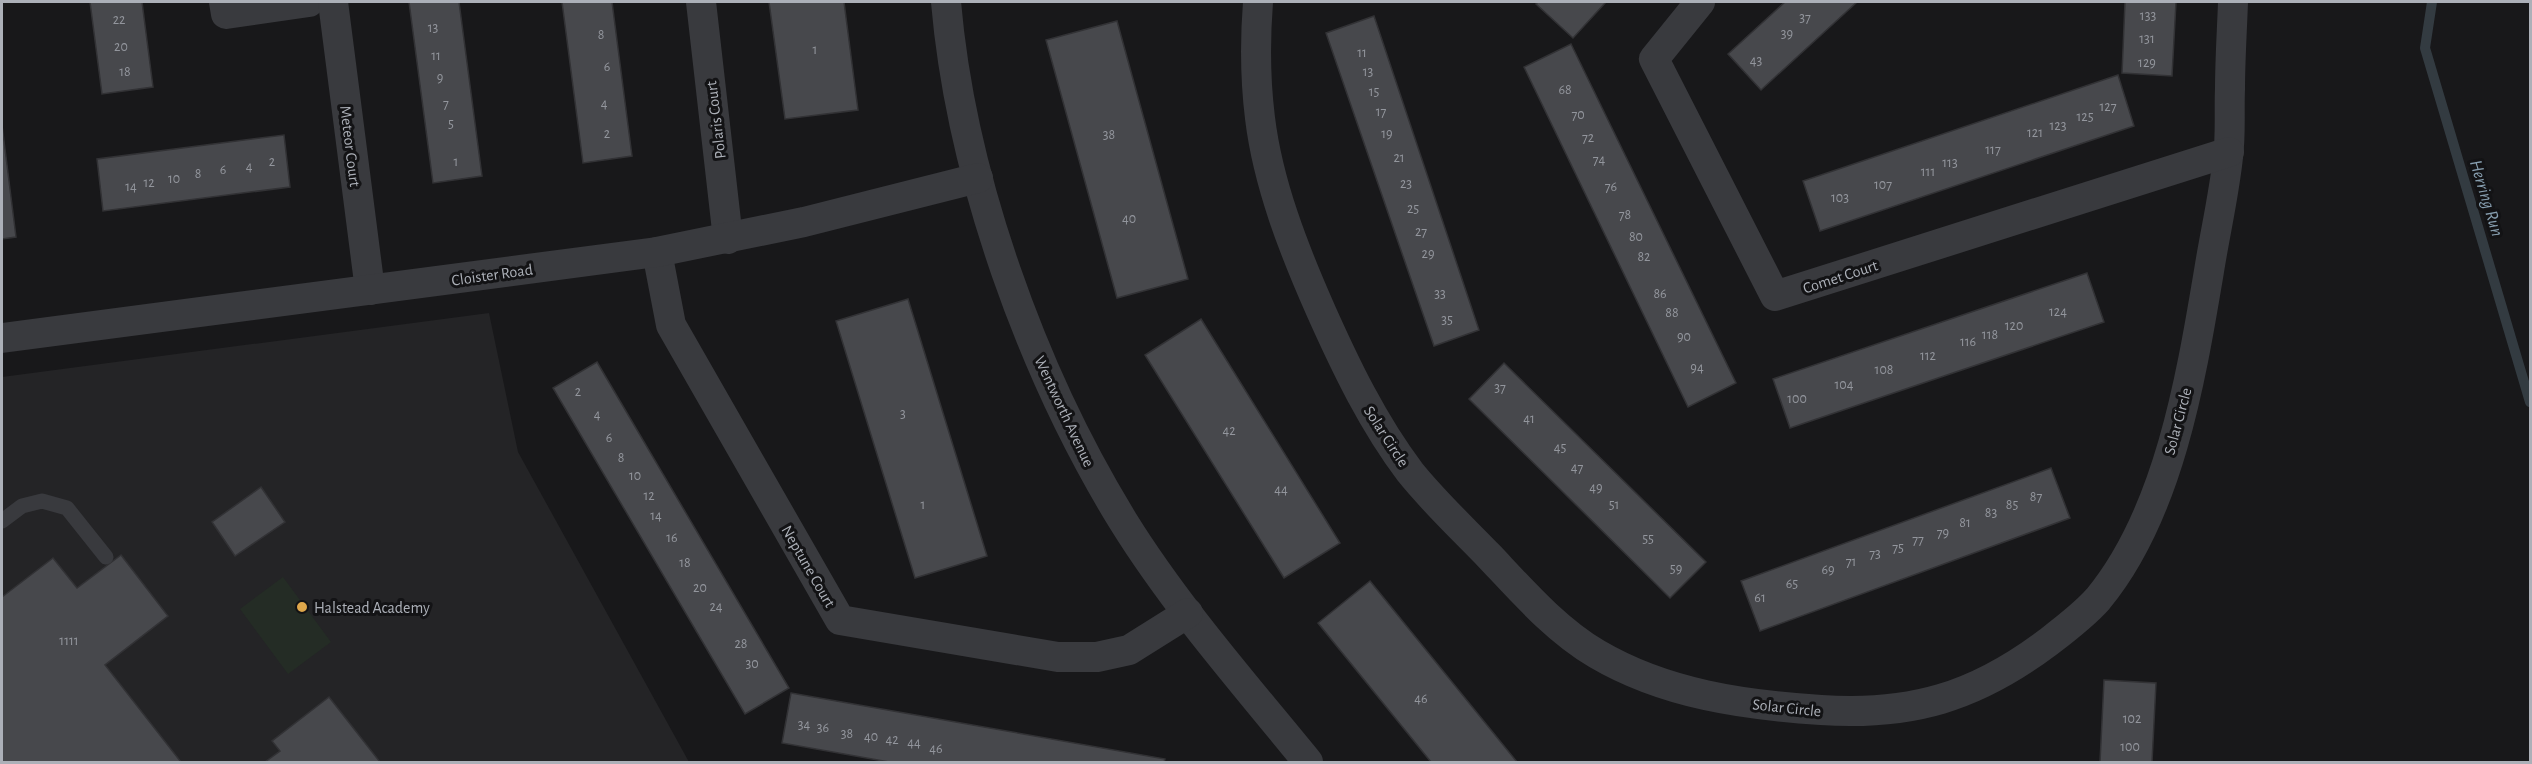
<svg xmlns="http://www.w3.org/2000/svg" width="2532" height="764" font-family="'Alegreya Sans',sans-serif">
<style>
.built{fill:#242426}
.green{fill:#242c25}
.lines{fill:none;stroke-linecap:round;stroke-linejoin:round}
.stream{stroke:#333b41;stroke-width:10}
.building{fill:#47484c;stroke:#323235;stroke-width:1.5}
.service{stroke:#393a3e;stroke-width:15}
.minor{stroke:#393a3e;stroke-width:30}
.poi-dot{fill:#dea74b;stroke:#131315;stroke-width:2}
.labels{text-anchor:middle;stroke-width:6;stroke-linejoin:round;paint-order:stroke}
.number-label{font-size:14px;fill:#93969d}
.street-label{font-size:16px;fill:#acb0b8;stroke:#131315}
.poi-label{font-size:16px;fill:#acb0b8;stroke:#131315;text-anchor:start}
.water-label{font-size:18px;font-style:italic;fill:#879eaf;stroke:#131315}
</style>
<rect width="100%" height="100%" fill="#18181a"/>
<!-- built -->
<path class="built" d="M489,313L518,452L689,762H2V377Z"/>
<!-- green -->
<path class="green" d="M283,577L331,642L288,674L240,609Z"/>
<g class="lines">
<!-- stream -->
<path class="stream" d="M2432,2L2425,48L2530,402"/>
</g>
<!-- building -->
<g class="building">
<path d="M90,2H142L153,87L102,94Z"/>
<path d="M409,2H459L482,176L433,183Z"/>
<path d="M562,2H612L632,156L583,163Z"/>
<path d="M769,2H844L858,110L785,119Z"/>
<path d="M1538,2H1606L1573,38L1536,4Z"/>
<path d="M1785,2H1857L1761,90L1728,54Z"/>
<path d="M2125,2H2176L2172,76L2122,73Z"/>
<path d="M1374,16L1479,330L1434,346L1326,33Z"/>
<path d="M1117,21L1188,279L1117,298L1046,40Z"/>
<path d="M1571,44L1736,383L1688,407L1524,67Z"/>
<path d="M2118,75L2134,126L1820,231L1803,181Z"/>
<path d="M2,125L16,237L2,239Z"/>
<path d="M284,135L290,187L103,211L97,159Z"/>
<path d="M2087,273L2104,322L1790,428L1773,379Z"/>
<path d="M908,299L987,556L915,578L836,321Z"/>
<path d="M1201,319L1340,543L1284,578L1145,355Z"/>
<path d="M597,362L789,688L745,714L553,388Z"/>
<path d="M1504,363L1706,562L1670,598L1469,399Z"/>
<path d="M2051,468L2070,518L1760,631L1741,581Z"/>
<path d="M261,487L285,522L235,556L212,522Z"/>
<path d="M121,555L168,616L105,665L181,762H2V597L53,558L77,588Z"/>
<path d="M1370,581L1517,762H1431L1318,623Z"/>
<path d="M2104,680L2156,683L2152,762H2100Z"/>
<path d="M791,693L1165,759L1164,762H889L782,743Z"/>
<path d="M329,697L380,762H265L280,751L272,741Z"/>
</g>
<g class="lines">
<!-- service -->
<path class="service" d="M2,521L22,506L42,501L67,508L106,557"/>
<!-- minor -->
<g class="minor">
<path d="M224,2L226,14L309,2"/>
<path d="M333,2L370,290"/>
<path d="M701,2L728,239"/>
<path d="M946,2C961,176 1032,373 1123,521C1175,605 1246,686 1308,762"/>
<path d="M1258,2C1255,41 1255,78 1260,118C1268,184 1294,250 1321,311C1346,367 1373,423 1410,472C1434,502 1463,529 1490,557C1522,591 1556,630 1597,654C1665,694 1744,705 1821,710C1911,716 1975,697 2047,643C2064,630 2084,615 2098,599C2169,513 2191,378 2209,271C2215,233 2224,195 2228,157C2231,134 2229,111 2230,89C2230,60 2232,31 2233,2"/>
<path d="M1700,2L1654,59L1775,296L2229,152"/>
<path d="M657,252L671,325L840,620L1058,657H1097L1129,650L1188,613"/>
<path d="M2,338L657,252L804,222L978,178"/>
</g>
</g>
<!-- markers -->
<circle class="poi-dot" cx="302" cy="607" r="6"/>
<g class="labels">
<!-- number labels -->
<g class="number-label">
<text x="2148" y="20">133</text>
<text x="1805" y="22">37</text>
<text x="119" y="24">22</text>
<text x="433" y="32">13</text>
<text x="1787" y="38">39</text>
<text x="601" y="39">8</text>
<text x="2147" y="43">131</text>
<text x="121" y="51">20</text>
<text x="815" y="54">1</text>
<text x="1362" y="57">11</text>
<text x="436" y="60">11</text>
<text x="1756" y="65">43</text>
<text x="2147" y="67">129</text>
<text x="607" y="71">6</text>
<text x="125" y="76">18</text>
<text x="1368" y="76">13</text>
<text x="440" y="82">9</text>
<text x="1565" y="94">68</text>
<text x="1374" y="96">15</text>
<text x="446" y="108">7</text>
<text x="604" y="108">4</text>
<text x="2108" y="111">127</text>
<text x="1381" y="116">17</text>
<text x="1578" y="119">70</text>
<text x="2085" y="121">125</text>
<text x="451" y="128">5</text>
<text x="2058" y="130">123</text>
<text x="2035" y="137">121</text>
<text x="607" y="138">2</text>
<text x="1387" y="138">19</text>
<text x="1109" y="139">38</text>
<text x="1588" y="142">72</text>
<text x="1993" y="154">117</text>
<text x="1399" y="162">21</text>
<text x="1599" y="164">74</text>
<text x="272" y="166">2</text>
<text x="456" y="166">1</text>
<text x="1950" y="167">113</text>
<text x="249" y="171">4</text>
<text x="223" y="174">6</text>
<text x="1928" y="176">111</text>
<text x="198" y="178">8</text>
<text x="174" y="183">10</text>
<text x="149" y="187">12</text>
<text x="1406" y="188">23</text>
<text x="1883" y="189">107</text>
<text x="131" y="191">14</text>
<text x="1611" y="191">76</text>
<text x="1840" y="202">103</text>
<text x="1413" y="213">25</text>
<text x="1625" y="219">78</text>
<text x="1129" y="223">40</text>
<text x="1421" y="236">27</text>
<text x="1636" y="241">80</text>
<text x="1428" y="258">29</text>
<text x="1644" y="261">82</text>
<text x="1440" y="298">33</text>
<text x="1660" y="298">86</text>
<text x="2058" y="316">124</text>
<text x="1672" y="317">88</text>
<text x="1447" y="324">35</text>
<text x="2014" y="330">120</text>
<text x="1990" y="339">118</text>
<text x="1684" y="341">90</text>
<text x="1968" y="346">116</text>
<text x="1928" y="360">112</text>
<text x="1697" y="372">94</text>
<text x="1884" y="374">108</text>
<text x="1844" y="389">104</text>
<text x="1500" y="392">37</text>
<text x="578" y="396">2</text>
<text x="1797" y="403">100</text>
<text x="903" y="418">3</text>
<text x="597" y="419">4</text>
<text x="1529" y="423">41</text>
<text x="1229" y="435">42</text>
<text x="609" y="442">6</text>
<text x="1560" y="452">45</text>
<text x="621" y="462">8</text>
<text x="1577" y="472">47</text>
<text x="635" y="480">10</text>
<text x="1596" y="492">49</text>
<text x="1281" y="494">44</text>
<text x="649" y="500">12</text>
<text x="2036" y="501">87</text>
<text x="923" y="509">1</text>
<text x="1614" y="509">51</text>
<text x="2012" y="509">85</text>
<text x="1991" y="517">83</text>
<text x="656" y="520">14</text>
<text x="1965" y="527">81</text>
<text x="1943" y="537">79</text>
<text x="672" y="542">16</text>
<text x="1648" y="543">55</text>
<text x="1918" y="544">77</text>
<text x="1898" y="552">75</text>
<text x="1875" y="558">73</text>
<text x="1851" y="566">71</text>
<text x="685" y="567">18</text>
<text x="1676" y="573">59</text>
<text x="1828" y="574">69</text>
<text x="1792" y="588">65</text>
<text x="700" y="592">20</text>
<text x="1760" y="602">61</text>
<text x="716" y="611">24</text>
<text x="69" y="645">1111</text>
<text x="741" y="648">28</text>
<text x="752" y="668">30</text>
<text x="1421" y="703">46</text>
<text x="2132" y="723">102</text>
<text x="804" y="729">34</text>
<text x="823" y="732">36</text>
<text x="847" y="738">38</text>
<text x="871" y="741">40</text>
<text x="892" y="744">42</text>
<text x="914" y="747">44</text>
<text x="2130" y="751">100</text>
<text x="936" y="753">46</text>
</g>
<!-- street labels -->
<g class="street-label">
<text transform="translate(715 120) rotate(-97)" y="6">Polaris Court</text>
<text transform="translate(351 146) rotate(83)" y="6">Meteor Court</text>
<text transform="translate(492 274) rotate(-8)" y="6">Cloister Road</text>
<text transform="translate(1840 276) rotate(-18)" y="6">Comet Court</text>
<text transform="translate(1065 411) rotate(65)" y="6">Wentworth Avenue</text>
<text transform="translate(2177 421) rotate(-75)" y="6">Solar Circle</text>
<text transform="translate(1387 436) rotate(57)" y="6">Solar Circle</text>
<text transform="translate(809 566) rotate(60)" y="6">Neptune Court</text>
<text transform="translate(1787 707) rotate(6)" y="6">Solar Circle</text>
</g>
<!-- poi labels -->
<g class="poi-label">
<text x="314" y="613">Halstead Academy</text>
</g>
<!-- water labels -->
<g class="water-label">
<text transform="translate(2487 198) rotate(73)" y="6">Herring Run</text>
</g>
</g>
<!-- border -->
<rect width="2532" height="764" fill="none" stroke="#acb0b8" stroke-width="6"/>
</svg>
